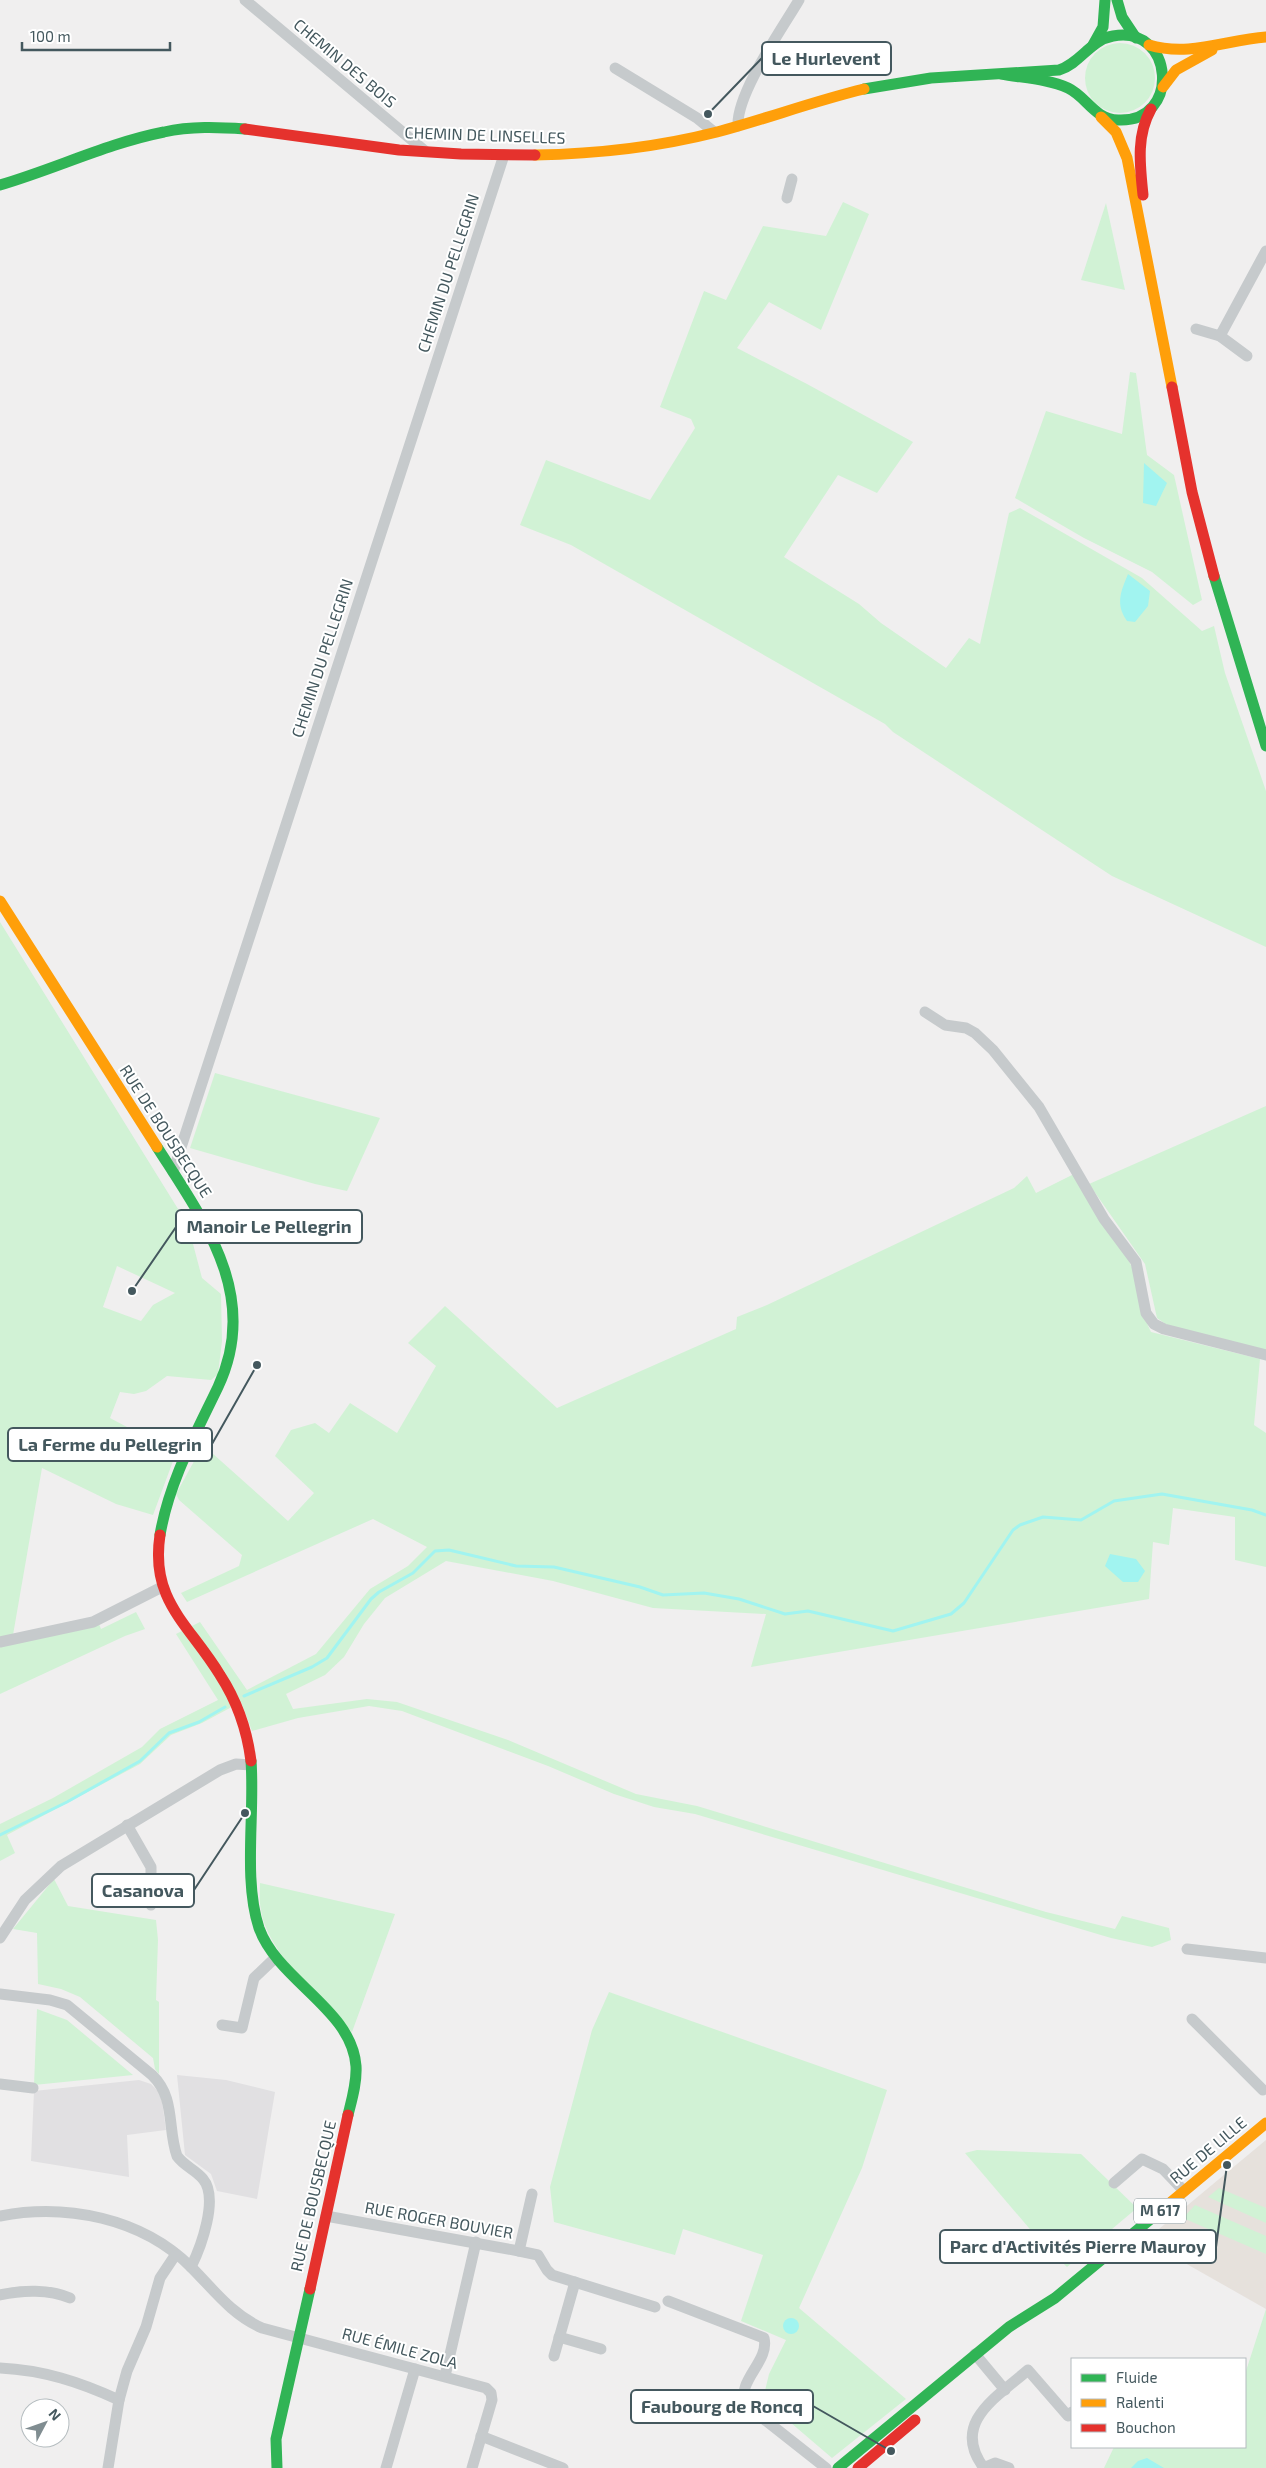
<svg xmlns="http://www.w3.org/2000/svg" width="1266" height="2468" font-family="'Exo 2',sans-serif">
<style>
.commercial{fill:#e6e1dc}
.education{fill:#e1e0e2}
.green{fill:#d1f2d5;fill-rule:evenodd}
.water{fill:#a1f4f0}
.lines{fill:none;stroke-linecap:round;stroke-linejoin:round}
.stream{stroke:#a1f4f0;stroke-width:3}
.street{stroke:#c6cacc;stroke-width:11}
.fast{stroke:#30b455;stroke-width:11}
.slow{stroke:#ff9f0a;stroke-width:11}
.jam{stroke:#e5322d;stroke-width:11}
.labels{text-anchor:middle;stroke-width:4;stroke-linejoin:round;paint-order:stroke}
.shield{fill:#fff;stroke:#7c8a8e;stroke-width:1}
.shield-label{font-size:15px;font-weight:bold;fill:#44585e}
.street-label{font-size:16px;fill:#44585e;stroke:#fff}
.leader{fill:none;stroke:#44585e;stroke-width:2}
.callout-dot{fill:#44585e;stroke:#fff;stroke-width:2}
.callout{fill:#fff;stroke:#44585e;stroke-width:2}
.callout-label{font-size:18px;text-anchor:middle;font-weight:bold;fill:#44585e}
</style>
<rect width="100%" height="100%" fill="#f0efef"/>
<!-- commercial -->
<path class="commercial" d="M1266,2140V2309L1148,2242L1159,2229Z"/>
<!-- education -->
<g class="education">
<path d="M177,2075L226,2080L275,2092L257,2199L217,2191L211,2174L185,2155Z"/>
<path d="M139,2080L151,2084L158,2091L162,2101L166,2130L127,2135L129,2177L31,2161L34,2091Z"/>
</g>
<!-- green -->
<g class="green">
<circle cx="1120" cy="78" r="35"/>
<path d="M843,202L869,214L821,330L769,302L737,348L807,384L913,442L877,493L838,475L784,557L859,604L881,623L946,668L969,638L980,644L1009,513L1020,508L1142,578L1202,631L1214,626L1225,673L1266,791V947L1112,876L893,732L885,724L571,545L520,525L546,460L650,500L695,428L691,419L660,407L704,291L726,300L763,226L826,236Z"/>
<path d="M1106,203L1125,290L1081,280Z"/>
<path d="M1130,372L1136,373L1147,455L1174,475L1202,600L1193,605L1152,572L1084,538L1015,498L1046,411L1122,434Z"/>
<path d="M0,922L188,1225L202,1278L221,1294L222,1341L218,1374L211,1380L167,1376L146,1391L134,1394L120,1392L110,1418L176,1453L153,1515L116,1504L42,1468L13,1635L99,1624L101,1629L136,1612L145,1629L125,1636L0,1694ZM117,1266L175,1293L153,1305L141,1321L103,1307Z"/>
<path d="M215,1073L380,1118L347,1191L315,1184L190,1148Z"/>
<path d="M1266,1106V1352L1170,1327L1157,1318L1145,1264L1089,1184Z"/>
<path d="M1074,1174C1095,1207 1122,1240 1136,1277C1143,1296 1141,1313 1151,1332L1260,1359L1254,1425L1266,1433V1567L1235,1560V1517L1173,1508L1169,1545L1153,1542L1149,1599L751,1667L766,1614L653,1608L553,1581L446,1561L385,1598L364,1624L344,1657L325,1675L286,1694L293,1709L367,1699L397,1702L508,1740L636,1794L697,1806L1046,1912L1115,1929L1122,1916L1169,1928L1171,1940L1152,1947L1111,1938L695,1814L654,1807L614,1794L548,1766L402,1711L369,1706L298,1718L252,1731L241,1702L202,1723L171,1735L140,1764L7,1835L15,1853L0,1861V1824L53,1798L142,1747L160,1729L218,1700L176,1634L200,1622L247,1690L316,1654L370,1589L408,1566L427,1547L373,1519L187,1602L181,1593L239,1566L242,1555L179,1500L176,1494L198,1454L212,1453L288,1521L314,1493L275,1456L291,1430L315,1423L329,1433L350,1403L397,1433L436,1366L408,1343L445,1306L557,1408L736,1329L737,1317L767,1305L1014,1188L1027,1176L1036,1193Z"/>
<path d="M54,1879L68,1906L156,1920L158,1940L156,2000L159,2002V2074L155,2069L153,2058L80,1997L61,1989L38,1984L37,1933L13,1929Z"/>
<path d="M260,1883L395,1914L352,2032C324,2002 266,1951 261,1910C259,1901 260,1891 260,1883Z"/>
<path d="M609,1992L887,2090L862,2168L799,2308L906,2399L832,2458L763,2399L769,2374L786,2340L741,2321L763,2255L683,2229L675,2255L554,2222L550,2187L592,2030Z"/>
<path d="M37,2009L67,2020L133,2075L34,2085Z"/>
<path d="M977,2150L1081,2154L1137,2208L1067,2267L1040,2241L965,2153Z"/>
<path d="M1219,2188L1266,2208V2223L1208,2197Z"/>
<path d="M1195,2205L1266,2236V2254L1183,2218Z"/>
<path d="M1266,2309V2468H1104L1114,2447H1245V2374Z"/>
</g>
<!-- water -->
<g class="water">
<path d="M1144,463L1167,483L1156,506L1143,503Z"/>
<path d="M1128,574L1150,591L1148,606L1135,622L1127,621C1115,604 1121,591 1128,574Z"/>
<path d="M1110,1554L1136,1559L1145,1571L1138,1582H1123L1105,1566Z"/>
<circle cx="791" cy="2326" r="8"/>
<path d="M1147,2458L1164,2468H1131L1138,2461Z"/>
</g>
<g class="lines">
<!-- stream -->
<g class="stream">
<path d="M244,1696L312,1667L327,1658L371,1599L379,1592L413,1573L435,1551L449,1550L516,1566L554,1567L640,1587L663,1595L704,1593L739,1599L785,1614L808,1611L893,1631L951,1614L964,1603L1013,1530L1020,1525L1043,1517L1081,1520L1114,1501L1162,1494L1252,1510L1266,1515"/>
<path d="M0,1835L67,1802L140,1761L169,1733L199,1722L225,1707"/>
</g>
<!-- street -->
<g class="street">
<path d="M245,0L425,151"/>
<path d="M615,68L697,118L714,132"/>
<path d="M738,126C736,94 782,29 799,0"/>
<path d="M787,198L792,179"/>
<path d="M1196,329L1220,336L1266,251"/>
<path d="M1220,336L1247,356"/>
<path d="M925,1012L945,1025L966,1028L975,1033L993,1050L1039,1107L1104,1219L1136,1262L1146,1313L1154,1324L1164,1329L1266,1355"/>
<path d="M173,1172L504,155"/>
<path d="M0,1642L93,1622L162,1587"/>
<path d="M127,1825L151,1867V1905"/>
<path d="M0,1938L25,1900L61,1866L220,1770L236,1764L251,1765"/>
<path d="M1187,1949L1266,1958"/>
<path d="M0,1994L50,2000L67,2005L152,2075C176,2098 167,2128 177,2156C184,2166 196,2170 203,2179C219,2198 201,2247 191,2267"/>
<path d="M1192,2019L1263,2090"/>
<path d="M222,2025L242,2028L254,1978L275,1958"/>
<path d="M0,2084L33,2088"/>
<path d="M1114,2183L1142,2159L1163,2169L1184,2191"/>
<path d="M0,2216C66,2203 142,2218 191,2267C214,2290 231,2314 262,2328L486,2388L491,2393L492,2400L472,2468"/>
<path d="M326,2216L519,2251L532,2194"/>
<path d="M519,2251L538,2255L547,2270L552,2275L655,2307"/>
<path d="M0,2295C22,2290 49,2289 70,2298"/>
<path d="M668,2301L764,2338C770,2362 735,2381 746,2405L826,2468"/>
<path d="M559,2337L601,2349"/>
<path d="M975,2354L1005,2390"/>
<path d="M554,2356L575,2282"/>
<path d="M0,2368C43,2370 80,2382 119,2400"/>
<path d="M445,2376L476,2242"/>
<path d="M481,2436L563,2468"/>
<path d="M108,2468L119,2400L127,2371L146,2327L160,2278L176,2254"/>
<path d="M386,2468L415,2369"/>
<path d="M983,2468L995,2463L1009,2468"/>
<path d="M984,2468C950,2423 997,2397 1028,2370L1068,2416L1072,2412"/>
</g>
<!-- fast -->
<g class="fast">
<path d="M1117,0L1122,17L1136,38"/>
<path d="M1093,45L1103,27L1105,0"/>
<path d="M864,89L931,78L1059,70C1081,63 1090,40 1113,36C1174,24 1182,123 1118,120C1094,119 1087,97 1068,88C1048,79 1023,78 1001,74"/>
<path d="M0,185C55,169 108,143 164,132C191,126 218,127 245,129"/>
<path d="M1214,576L1266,746"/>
<path d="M157,1147C204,1221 261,1296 218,1387C195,1435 169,1482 160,1535"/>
<path d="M251,1761C255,1813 243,1880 259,1928C278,1981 352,2009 356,2066C357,2082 352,2099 348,2115"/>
<path d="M277,2468L276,2439L310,2289"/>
<path d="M838,2468L1009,2327L1055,2298L1170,2203"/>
</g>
<!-- slow -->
<g class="slow">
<path d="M1149,45C1189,57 1226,40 1266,37"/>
<path d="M1163,87L1176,70L1212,50"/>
<path d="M1101,117L1116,132L1127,158L1172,387"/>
<path d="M535,155C596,154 658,147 717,132C766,119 814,101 864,89"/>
<path d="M0,901L157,1147"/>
<path d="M1170,2203L1266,2123"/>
</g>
<!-- jam -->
<g class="jam">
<path d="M245,129L399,150L461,154L535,155"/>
<path d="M1143,195C1140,165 1136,136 1151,109"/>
<path d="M1172,387L1192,492L1214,576"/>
<path d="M160,1535C150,1601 189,1624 220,1675C237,1701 247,1730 251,1761"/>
<path d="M310,2289L348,2115"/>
<path d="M858,2468L915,2420"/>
</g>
</g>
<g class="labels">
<!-- shield labels -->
<rect class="shield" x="1134" y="2198.5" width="52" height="25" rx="4"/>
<g class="shield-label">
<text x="1160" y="2216">M 617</text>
</g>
<!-- street labels -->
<g class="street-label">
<text transform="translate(345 63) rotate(40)" y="6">CHEMIN DES BOIS</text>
<text transform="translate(485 135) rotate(2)" y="6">CHEMIN DE LINSELLES</text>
<text transform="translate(448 273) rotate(-72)" y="6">CHEMIN DU PELLEGRIN</text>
<text transform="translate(322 658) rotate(-72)" y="6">CHEMIN DU PELLEGRIN</text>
<text transform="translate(166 1131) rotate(57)" y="6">RUE DE BOUSBECQUE</text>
<text transform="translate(1208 2150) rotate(-40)" y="6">RUE DE LILLE</text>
<text transform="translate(313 2196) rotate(-77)" y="6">RUE DE BOUSBECQUE</text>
<text transform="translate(439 2220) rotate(10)" y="6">RUE ROGER BOUVIER</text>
<text transform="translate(400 2348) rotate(15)" y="6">RUE ÉMILE ZOLA</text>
</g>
</g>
<!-- callouts -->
<path class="leader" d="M708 114L762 58M132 1291L176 1227M257 1365L212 1444M245 1813L194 1890M1227 2165L1216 2247M891 2451L813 2406"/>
<g class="callout-dot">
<circle cx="708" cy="114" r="5"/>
<circle cx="132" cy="1291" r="5"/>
<circle cx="257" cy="1365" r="5"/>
<circle cx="245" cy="1813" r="5"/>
<circle cx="1227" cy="2165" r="5"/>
<circle cx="891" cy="2451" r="5"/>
</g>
<g class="callout">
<rect x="762" y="42" width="129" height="33" rx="5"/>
<rect x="176" y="1210" width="186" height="33" rx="5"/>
<rect x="8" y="1428" width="204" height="33" rx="5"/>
<rect x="92" y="1874" width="102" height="33" rx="5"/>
<rect x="940" y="2230" width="276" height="33" rx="5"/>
<rect x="631" y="2390" width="182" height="33" rx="5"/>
</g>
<g class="callout-label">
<text x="826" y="65">Le Hurlevent</text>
<text x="269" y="1233">Manoir Le Pellegrin</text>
<text x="110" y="1451">La Ferme du Pellegrin</text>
<text x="143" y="1897">Casanova</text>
<text x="1078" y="2253">Parc d'Activités Pierre Mauroy</text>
<text x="722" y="2413">Faubourg de Roncq</text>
</g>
<!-- legend -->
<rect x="1071" y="2358" width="175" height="90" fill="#ffffff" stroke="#b4bcbf"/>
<rect x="1081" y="2374" width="25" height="8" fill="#30b455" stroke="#b4bcbf"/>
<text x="1116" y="2383" font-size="15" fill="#44585e">Fluide</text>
<rect x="1081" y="2399" width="25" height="8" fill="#ff9f0a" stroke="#b4bcbf"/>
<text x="1116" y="2408" font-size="15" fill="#44585e">Ralenti</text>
<rect x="1081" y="2424" width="25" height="8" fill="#e5322d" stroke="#b4bcbf"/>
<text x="1116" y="2433" font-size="15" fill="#44585e">Bouchon</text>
<!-- north arrow -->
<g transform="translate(45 2423) rotate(49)"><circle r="24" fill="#ffffff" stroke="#b4bcbf"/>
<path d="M0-4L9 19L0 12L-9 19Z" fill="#808d91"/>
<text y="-8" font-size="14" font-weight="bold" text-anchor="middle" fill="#44585e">N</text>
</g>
<!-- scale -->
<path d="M22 42v8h148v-8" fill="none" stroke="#44585e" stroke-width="2.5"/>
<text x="30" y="42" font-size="15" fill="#44585e" stroke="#ffffff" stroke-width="4" paint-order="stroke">100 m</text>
</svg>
